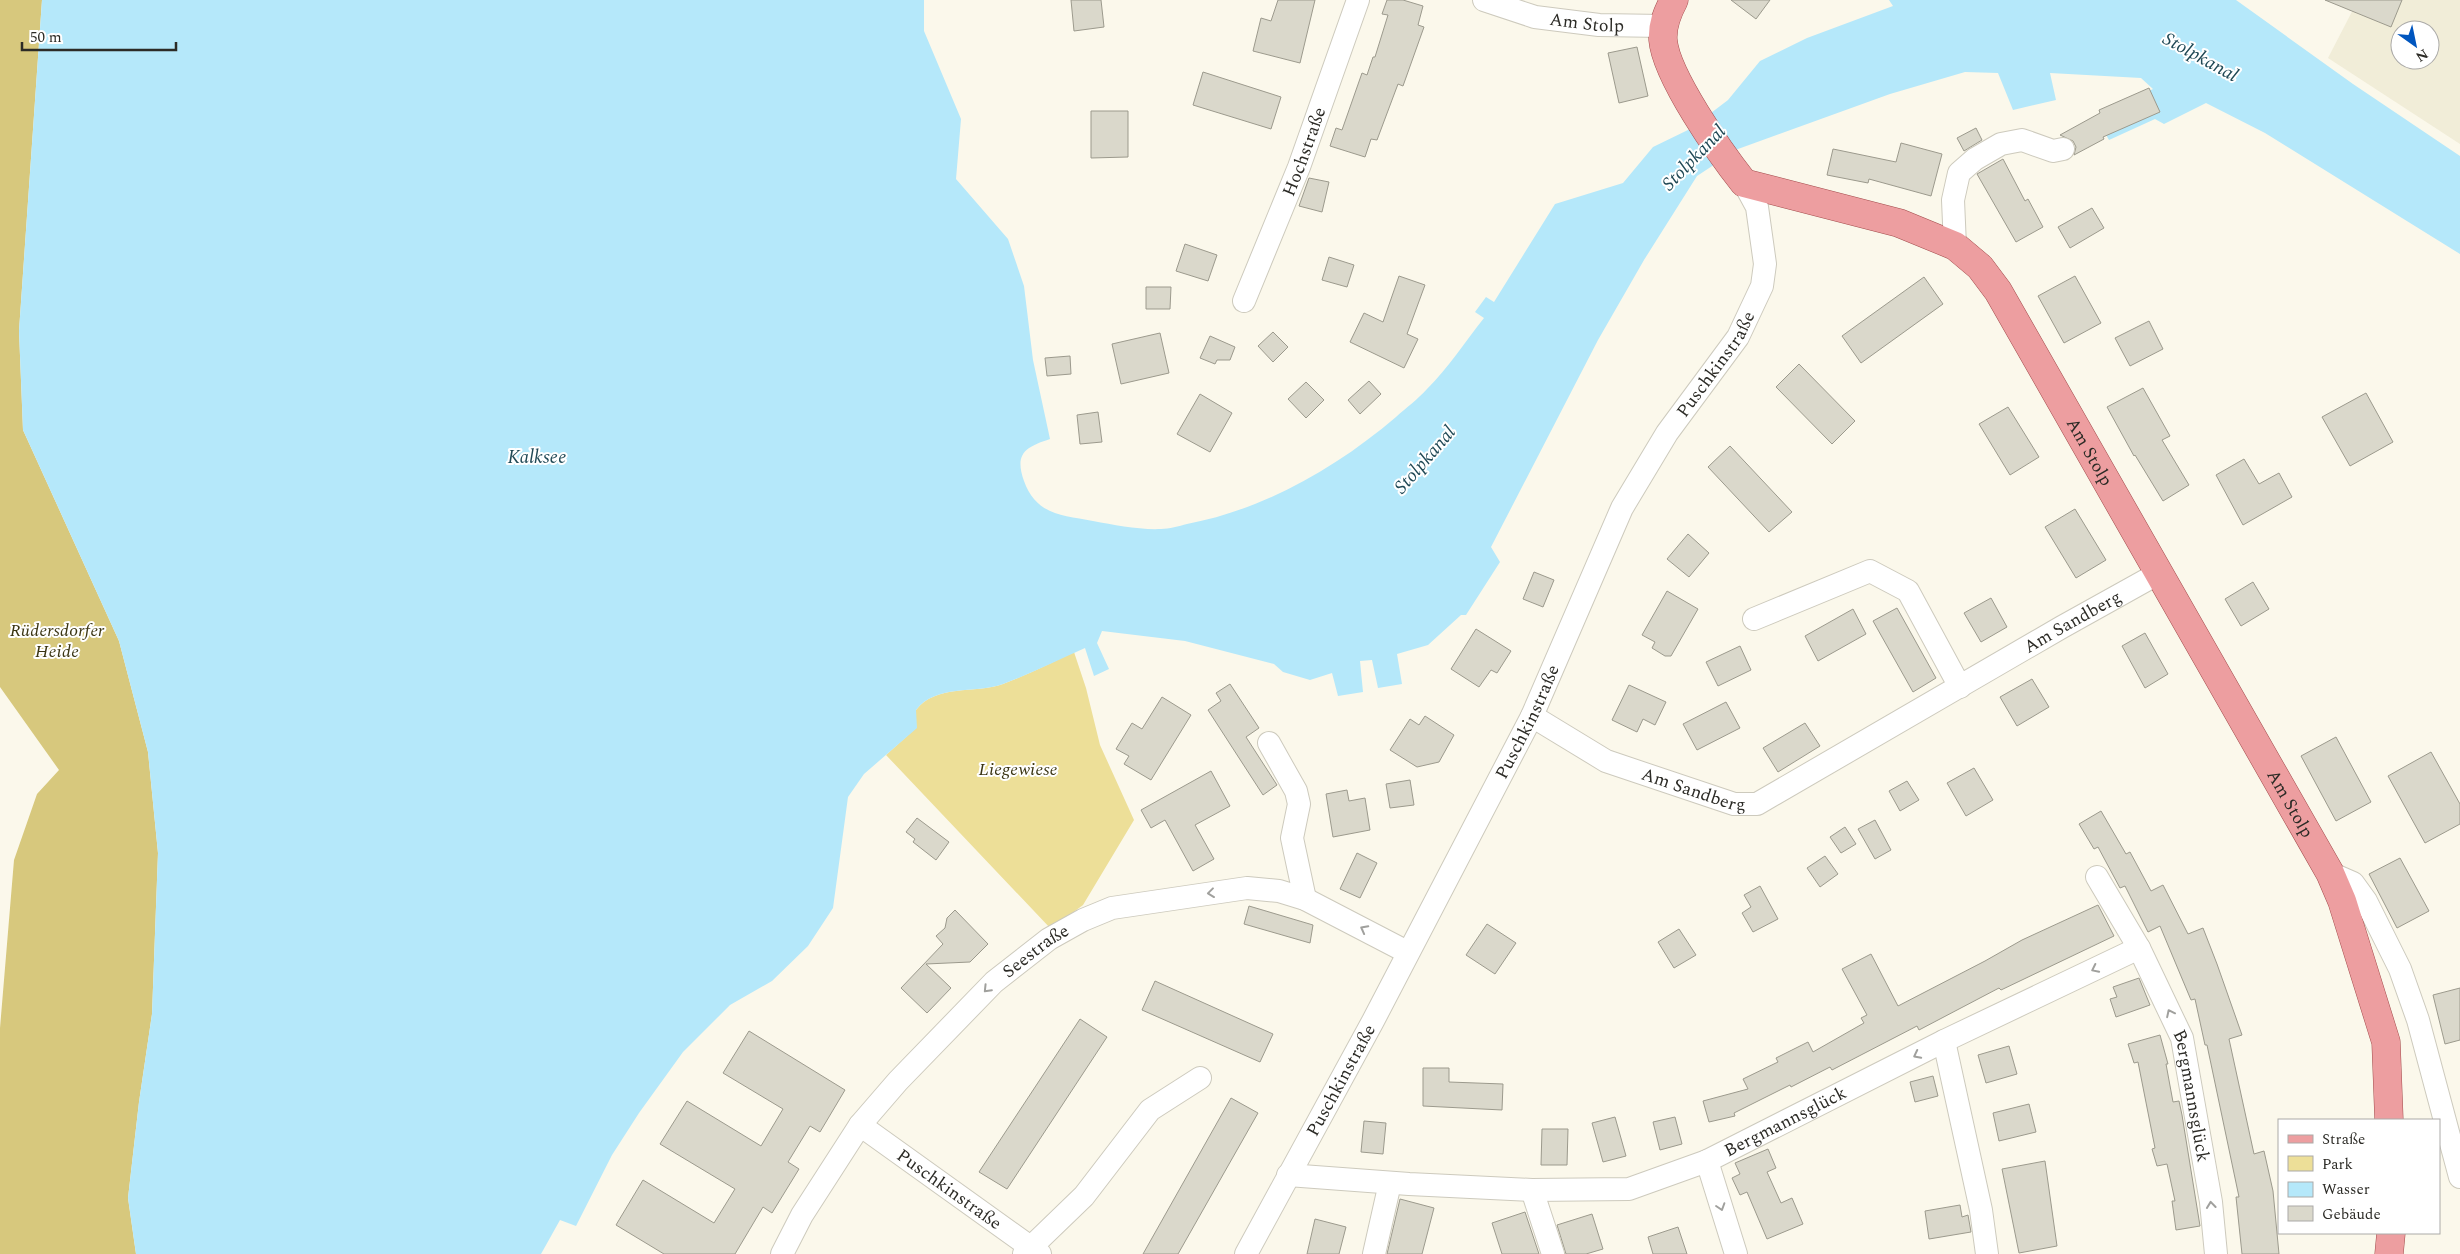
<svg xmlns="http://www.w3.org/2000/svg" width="2460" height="1254" font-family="Spectral,serif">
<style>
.built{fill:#f1edd8;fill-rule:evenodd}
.green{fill:#eddf98}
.forest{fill:#d7c87d}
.water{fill:#b5e8fa}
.building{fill:#dad8cb;stroke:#9c9a8d}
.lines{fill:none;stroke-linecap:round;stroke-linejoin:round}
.minor-casing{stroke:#cdcabd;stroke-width:24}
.major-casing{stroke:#a24c4c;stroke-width:29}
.minor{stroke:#fff;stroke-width:22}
.major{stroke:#ed9ea0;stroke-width:28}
.oneway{stroke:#a0a09d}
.labels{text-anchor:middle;stroke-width:4;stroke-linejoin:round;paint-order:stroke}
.street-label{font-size:18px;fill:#2c2b26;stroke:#fff}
.park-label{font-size:18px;font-style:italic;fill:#3b3513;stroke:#fff}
.water-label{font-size:19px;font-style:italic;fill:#204956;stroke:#fff}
</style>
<rect width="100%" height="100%" fill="#fbf8eb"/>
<!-- built -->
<path class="built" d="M2358,0H2460V144L2328,58ZM2400,30H2430V60H2400Z"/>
<!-- green -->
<path class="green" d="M1074,652L1086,688L1100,745L1134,820L1083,905L1051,929L886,755L916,728V710C936,684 974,694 1003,684C1027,675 1051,663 1074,652Z"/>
<!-- forest -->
<path class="forest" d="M0,0H42L19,331L23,430L119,641L148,752L158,853L152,1014L139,1102L128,1198L136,1254H0V1028L14,860L37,794L59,770L0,687Z"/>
<!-- water -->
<path class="water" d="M42,0H924V31L961,119L956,179L1008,239L1024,286L1033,360L1050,439C1026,447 1014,453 1024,481C1036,515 1062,515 1093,521C1115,525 1139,530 1161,529C1169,529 1179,526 1187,524C1265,509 1336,468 1396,417C1406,408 1418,399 1427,389C1448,368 1465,342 1484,318L1475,312L1486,297L1494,302L1555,204L1623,183L1653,147L1690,129L1728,100L1760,61L1807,38L1893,6L1889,0H2236L2353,84L2460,156V254L2265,133L2206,103L2164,124L2155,119L2109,140L2096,117L2153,89L2141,78L2050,73L2056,100L2013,110L1998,73L1965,72L1890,94L1738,149L1697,176L1644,260L1598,340L1491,547L1500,562L1466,615H1461L1428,645L1397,654L1402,684L1378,688L1372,660L1360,661L1363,692L1338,696L1332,673L1310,680L1283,672L1274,664L1185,641L1102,631L1097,643L1109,669L1094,676L1085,648C1058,660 1030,674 1003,684C974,694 936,684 916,710L917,728L864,774L848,797L833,908L808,946L772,981L730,1005L683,1052L639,1113L612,1155L576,1226L560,1220L541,1254H136L128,1198L139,1102L152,1014L158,853L148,752L119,641L23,430L19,331Z"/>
<!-- building -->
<g class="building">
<path d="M1071,0H1101L1104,27L1074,31Z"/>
<path d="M1278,0H1315L1300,63L1253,51L1261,18L1271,21Z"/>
<path d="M1387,0H1403L1423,6L1418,25L1424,27L1403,86L1398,84L1377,140L1371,139L1365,157L1330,146L1336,128L1342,130L1362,73L1367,75L1373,57H1375L1388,15L1382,14Z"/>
<path d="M1731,0H1770L1756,19Z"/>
<path d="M2325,0H2402L2391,27Z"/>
<path d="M1637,47L1648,96L1619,103L1608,53Z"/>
<path d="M1203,72L1281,97L1271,129L1193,105Z"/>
<path d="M2149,88L2160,112L2103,137L2104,139L2074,155L2076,147L2073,141L2060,135L2100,113L2099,110Z"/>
<path d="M1091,111H1128V157L1091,158Z"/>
<path d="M1976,128L1982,140L1964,151L1957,138Z"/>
<path d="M1901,143L1942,154L1931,196L1869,179L1868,183L1827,175L1833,149L1896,162Z"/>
<path d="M2003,159L2025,201L2028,199L2043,227L2016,242L1977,174Z"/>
<path d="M1309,178L1329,182L1322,212L1299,206Z"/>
<path d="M2092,208L2104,228L2070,248L2058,227Z"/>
<path d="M1185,244L1217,255L1208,281L1176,271Z"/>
<path d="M1329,257L1354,265L1347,287L1322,280Z"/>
<path d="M1399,276L1425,285L1407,334L1418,339L1404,368L1350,342L1364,313L1383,322Z"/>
<path d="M2075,276L2101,323L2064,343L2038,296Z"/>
<path d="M1924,277L1943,304L1861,363L1842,336Z"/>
<path d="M1146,287H1171L1170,309H1146Z"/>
<path d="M2149,321L2163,349L2130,366L2115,338Z"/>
<path d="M1273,332L1288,347L1273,362L1258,346Z"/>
<path d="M1160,333L1169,373L1121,384L1112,344Z"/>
<path d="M1210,336L1235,347L1230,360H1217L1215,364L1200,358Z"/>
<path d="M1070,356L1071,374L1047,376L1045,358Z"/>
<path d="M1799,364L1855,421L1832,444L1776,387Z"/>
<path d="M1369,381L1381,394L1360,414L1348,400Z"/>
<path d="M1306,382L1324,400L1306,418L1288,399Z"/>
<path d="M2143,388L2170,436L2162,440L2189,485L2163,501L2135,455L2134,456L2107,407Z"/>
<path d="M2366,393L2393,442L2350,466L2322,417Z"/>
<path d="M1200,394L1232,413L1210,452L1177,434Z"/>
<path d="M2008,407L2039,457L2010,475L1979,424Z"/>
<path d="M1098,412L1102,442L1080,444L1077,415Z"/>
<path d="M1730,446L1792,512L1769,532L1708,467Z"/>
<path d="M2244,459L2259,484L2279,473L2292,497L2243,525L2216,475Z"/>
<path d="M2075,509L2106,560L2076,578L2045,527Z"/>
<path d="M1688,534L1709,553L1689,577L1667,559Z"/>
<path d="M1534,572L1554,580L1543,607L1523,599Z"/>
<path d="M2253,582L2269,609L2241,626L2225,599Z"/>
<path d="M1667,591L1698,609L1671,656H1665L1652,648L1655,642L1642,635Z"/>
<path d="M1991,598L2007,627L1981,642L1964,613Z"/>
<path d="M1897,608L1936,678L1913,692L1873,621Z"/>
<path d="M1853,609L1866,634L1818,661L1805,636Z"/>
<path d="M1476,629L1511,651L1497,673L1491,670L1479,687L1451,669Z"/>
<path d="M2145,633L2168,674L2145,688L2122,646Z"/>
<path d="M1740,646L1751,670L1718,686L1706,662Z"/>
<path d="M2032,679L2049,707L2017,726L2000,697Z"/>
<path d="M1230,684L1259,728L1246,737L1277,785L1263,795L1208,710L1221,701L1216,693Z"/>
<path d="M1629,685L1666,702L1655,725L1643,719L1637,732L1612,720Z"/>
<path d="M1162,697L1191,715L1151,780L1124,764L1129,756L1116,749L1132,723L1142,729Z"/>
<path d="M1726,702L1740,728L1697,750L1683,724Z"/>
<path d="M1425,716L1454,735L1439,762L1417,767L1390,750L1410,719L1419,725Z"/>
<path d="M1805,723L1820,746L1778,772L1763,748Z"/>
<path d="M2336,737L2371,802L2336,821L2301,756Z"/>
<path d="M2431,752L2460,804V824L2425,843L2388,776Z"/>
<path d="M1974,768L1993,800L1966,816L1947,783Z"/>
<path d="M1211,771L1230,806L1195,825L1214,859L1193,871L1165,820L1151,828L1141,810Z"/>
<path d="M1410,780L1414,805L1390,808L1386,784Z"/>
<path d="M1907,781L1919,800L1900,811L1889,791Z"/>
<path d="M1347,790L1349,801L1365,798L1370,830L1333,837L1326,794Z"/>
<path d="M2101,811L2126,854L2130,852L2151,891L2163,885L2188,934L2203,928L2217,964L2242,1035L2229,1039L2254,1154L2264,1151L2273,1191L2279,1254H2242L2236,1197H2239L2207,1045H2205L2195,999L2191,1000L2160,926L2148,932L2125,886L2120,888L2098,847L2094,849L2079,824Z"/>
<path d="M917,818L949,842L936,860L913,842L915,839L906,832Z"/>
<path d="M1875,820L1891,850L1875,859L1858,829Z"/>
<path d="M1845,827L1856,844L1841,853L1830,837Z"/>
<path d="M1357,853L1377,863L1360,898L1340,889Z"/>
<path d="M1825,856L1838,874L1820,887L1807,868Z"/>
<path d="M2400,858L2429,911L2397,928L2369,874Z"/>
<path d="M1760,886L1778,919L1753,932L1742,913L1751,907L1744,895Z"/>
<path d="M2098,905L2114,936L2001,990L1999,988L1919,1030L1917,1026L1832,1070L1830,1067L1791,1087L1790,1085L1734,1113L1735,1116L1709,1122L1703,1101L1748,1089L1743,1079L1778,1062L1776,1058L1808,1042L1813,1052L1864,1023L1861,1018L1867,1015L1842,969L1871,954L1898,1006L1985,961L2022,940Z"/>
<path d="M1249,906L1313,925L1310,943L1244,924Z"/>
<path d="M955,910L988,944L970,962L926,964L951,988L927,1013L901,988L943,944L936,936L945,928L947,918Z"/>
<path d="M1487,924L1516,943L1495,974L1466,955Z"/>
<path d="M1679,929L1696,955L1674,968L1658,942Z"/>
<path d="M2139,978L2150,1005L2116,1017L2110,999L2117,997L2113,987Z"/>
<path d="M1155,981L1273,1034L1260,1062L1142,1010Z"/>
<path d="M2460,988V1040L2445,1044L2433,995Z"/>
<path d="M1080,1019L1107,1037L1007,1189L979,1172Z"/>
<path d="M749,1031L845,1090L820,1132L810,1126L788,1162L799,1169L772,1213L763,1207L735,1254H664L616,1225L643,1180L714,1223L735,1189L660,1144L687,1101L761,1146L783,1109L723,1073Z"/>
<path d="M2160,1035L2168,1064H2166L2173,1102L2179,1101L2182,1115L2200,1226L2176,1230L2172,1201H2175L2167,1164L2157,1166L2152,1149L2155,1148L2138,1062L2134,1063L2128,1044Z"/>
<path d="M2009,1046L2017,1074L1986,1083L1978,1055Z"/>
<path d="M1423,1068H1449V1082L1503,1084L1502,1110L1423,1106Z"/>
<path d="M1933,1076L1938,1096L1915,1102L1910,1082Z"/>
<path d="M1231,1098L1258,1113L1178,1254H1143Z"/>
<path d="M2029,1104L2036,1132L1999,1141L1993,1113Z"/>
<path d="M1615,1117L1626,1156L1603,1162L1592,1123Z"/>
<path d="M1675,1117L1682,1144L1660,1150L1653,1122Z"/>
<path d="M1364,1121L1386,1123L1383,1154L1361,1152Z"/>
<path d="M1542,1129H1568L1567,1165H1541Z"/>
<path d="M1768,1149L1776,1168L1767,1172L1781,1203L1792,1198L1803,1224L1767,1239L1747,1192L1740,1195L1732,1178L1740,1174L1735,1163Z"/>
<path d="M2045,1161L2057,1246L2019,1253L2002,1169Z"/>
<path d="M1400,1199L1434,1208L1422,1254H1387Z"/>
<path d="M1960,1205L1962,1217L1968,1215L1971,1232L1929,1239L1925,1211Z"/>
<path d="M1525,1212L1539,1254H1502L1492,1223Z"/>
<path d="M1592,1214L1603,1249L1586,1254H1566L1557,1225Z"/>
<path d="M1315,1219L1346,1227L1339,1254H1307Z"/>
<path d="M1678,1227L1687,1254H1653L1648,1237Z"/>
</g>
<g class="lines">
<defs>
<g id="minor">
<path id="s1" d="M1484,0L1535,17L1599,25L1663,26"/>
<path d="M1955,246L1953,200L1959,173L1975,159L2001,144L2022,140L2053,151L2063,149"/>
<path id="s2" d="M1244,301L1299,167L1358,0"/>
<path d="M1754,619L1870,571L1908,591L1960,687"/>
<path id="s3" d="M1532,716L1606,761L1734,804H1757L2062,627L2159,573"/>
<path d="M1269,743L1296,791L1299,804L1292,838L1305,899"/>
<path d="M2330,873L2353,883L2366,901L2400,969L2418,1020L2460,1177"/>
<path id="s4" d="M2097,877L2139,948L2182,1038L2211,1202L2216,1254"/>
<path d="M1944,1041L1981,1210L1987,1254"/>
<path id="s5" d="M860,1125L1040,1254"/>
<path d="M1707,1161L1736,1254"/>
<path id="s6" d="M1288,1175L1409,1184L1532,1190L1629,1189L1707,1161L1944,1041L2139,948"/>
<path d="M1532,1190L1553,1254"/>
<path id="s7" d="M782,1254L802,1215L860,1125L898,1081L994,982L1049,939L1083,920L1112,908L1247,888L1279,891L1305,899L1407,952"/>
<path d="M1024,1254L1084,1196L1150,1110L1200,1078"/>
<path id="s8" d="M1246,1254L1373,1021L1532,716L1622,508L1667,433L1738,337L1762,286L1765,264L1757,207L1744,183"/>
<path d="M1374,1254L1390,1183"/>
</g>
<g id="major">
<path id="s9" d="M1674,0C1667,13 1662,25 1663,40C1666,76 1721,154 1744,183L1899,223L1955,246L1980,267L1998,291L2330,873L2342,901L2386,1042L2389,1120"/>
<path d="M2389,1254L2391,1233"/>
</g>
</defs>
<!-- minor casing -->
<use href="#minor" class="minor-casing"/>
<!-- major casing -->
<use href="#major" class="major-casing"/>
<!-- minor -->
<use href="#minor" class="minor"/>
<!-- major -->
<use href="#major" class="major"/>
</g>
<!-- one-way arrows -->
<defs><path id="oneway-chevron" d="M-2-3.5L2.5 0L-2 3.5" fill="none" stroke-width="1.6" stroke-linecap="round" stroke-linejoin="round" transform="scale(1.25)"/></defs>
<g class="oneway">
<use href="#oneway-chevron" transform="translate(1211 893) rotate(173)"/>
<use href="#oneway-chevron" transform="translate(1364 929) rotate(-152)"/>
<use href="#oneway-chevron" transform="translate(2095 969) rotate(154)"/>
<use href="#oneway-chevron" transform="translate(987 989) rotate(134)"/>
<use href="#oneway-chevron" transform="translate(2170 1013) rotate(-116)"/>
<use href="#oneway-chevron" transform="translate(1917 1055) rotate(153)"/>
<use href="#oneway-chevron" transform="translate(2211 1205) rotate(-96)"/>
<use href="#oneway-chevron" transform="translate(1721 1207) rotate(72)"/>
</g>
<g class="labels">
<!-- street labels -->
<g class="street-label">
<text dy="6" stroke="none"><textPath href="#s1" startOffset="106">Am Stolp</textPath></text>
<text dy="6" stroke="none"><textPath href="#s2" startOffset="161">Hochstraße</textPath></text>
<text dy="6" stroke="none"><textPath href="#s8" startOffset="1008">Puschkinstraße</textPath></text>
<text dy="6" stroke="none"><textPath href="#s9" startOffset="676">Am Stolp</textPath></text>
<text dy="6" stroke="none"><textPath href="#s3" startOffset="609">Am Sandberg</textPath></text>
<text dy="6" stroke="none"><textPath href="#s8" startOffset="602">Puschkinstraße</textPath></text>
<text dy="6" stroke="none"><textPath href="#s3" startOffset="179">Am Sandberg</textPath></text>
<text dy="6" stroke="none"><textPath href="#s9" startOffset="1081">Am Stolp</textPath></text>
<text dy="6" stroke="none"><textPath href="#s7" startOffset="399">Seestraße</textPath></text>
<text dy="6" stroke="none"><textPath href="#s8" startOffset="198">Puschkinstraße</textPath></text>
<text dy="6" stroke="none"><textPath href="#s4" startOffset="241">Bergmannsglück</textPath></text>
<text dy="6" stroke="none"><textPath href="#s6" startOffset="512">Bergmannsglück</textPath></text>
<text dy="6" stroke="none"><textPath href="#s5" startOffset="110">Puschkinstraße</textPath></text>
</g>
<!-- park labels -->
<g class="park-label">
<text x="57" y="636">Rüdersdorfer<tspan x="57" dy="21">Heide</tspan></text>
<text x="1018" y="775">Liegewiese</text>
</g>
<!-- water labels -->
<g class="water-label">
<text transform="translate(2201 56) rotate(29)" y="7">Stolpkanal</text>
<text transform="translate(1693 157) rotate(-46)" y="7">Stolpkanal</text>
<text x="537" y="463">Kalksee</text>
<text transform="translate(1424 459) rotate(-49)" y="7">Stolpkanal</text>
</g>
</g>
<!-- legend -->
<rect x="2278" y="1119" width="162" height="115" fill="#ffffff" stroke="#abaaa8"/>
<rect x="2288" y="1135" width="25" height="8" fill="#ed9ea0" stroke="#abaaa8"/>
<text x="2322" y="1144" font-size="15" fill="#2c2b26">Straße</text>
<rect x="2288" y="1156" width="25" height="15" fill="#eddf98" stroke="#abaaa8"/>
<text x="2322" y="1169" font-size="15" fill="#2c2b26">Park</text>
<rect x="2288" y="1182" width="25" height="15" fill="#b5e8fa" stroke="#abaaa8"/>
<text x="2322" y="1194" font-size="15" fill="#2c2b26">Wasser</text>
<rect x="2288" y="1206" width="25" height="15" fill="#dad8cb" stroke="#abaaa8"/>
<text x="2322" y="1219" font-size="15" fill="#2c2b26">Gebäude</text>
<!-- north arrow -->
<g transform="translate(2415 45) rotate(147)"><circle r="24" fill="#ffffff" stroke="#abaaa8"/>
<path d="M0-4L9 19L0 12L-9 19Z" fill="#0056bf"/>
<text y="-8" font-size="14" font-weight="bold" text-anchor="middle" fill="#2c2b26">N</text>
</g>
<!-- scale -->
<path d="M22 42v8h154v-8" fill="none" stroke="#2c2b26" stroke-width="2.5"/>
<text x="30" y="42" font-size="15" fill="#2c2b26" stroke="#ffffff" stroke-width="4" paint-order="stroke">50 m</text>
</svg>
